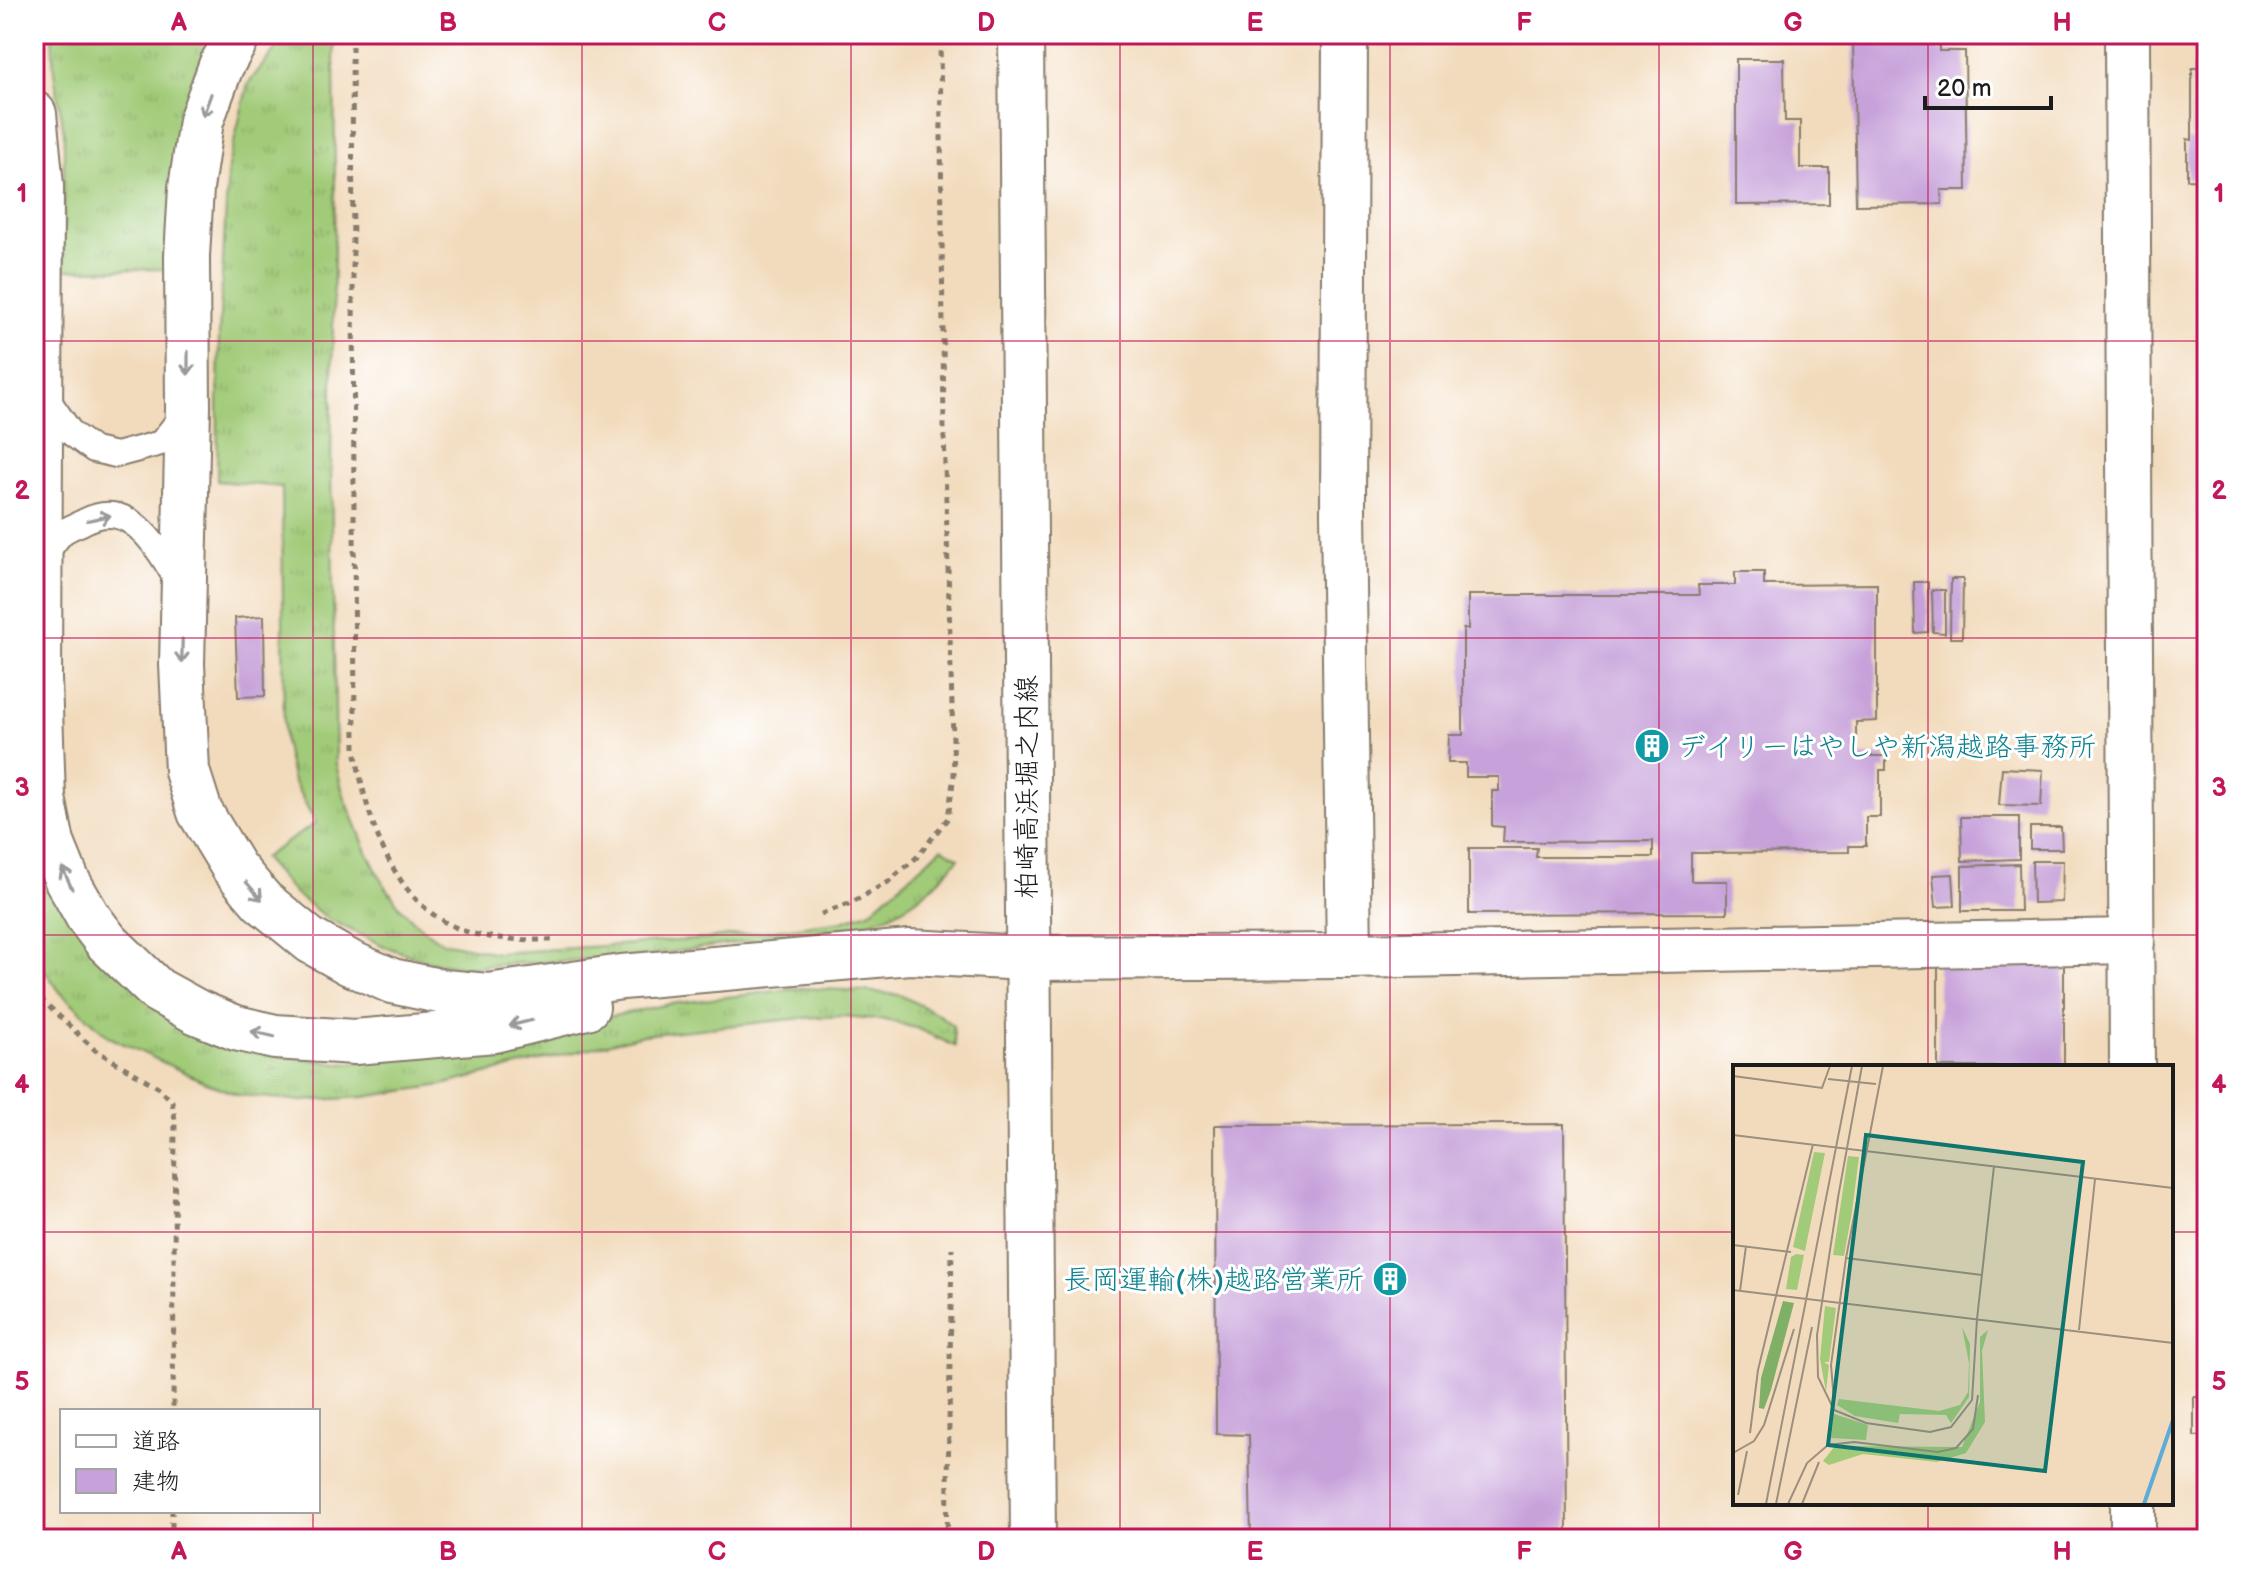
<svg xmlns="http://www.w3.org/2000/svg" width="2241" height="1573" font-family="'Balsamiq Sans','Klee One',sans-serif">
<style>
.grass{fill:url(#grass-tufts);stroke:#5e744a;stroke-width:2}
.building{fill:#c7a2da}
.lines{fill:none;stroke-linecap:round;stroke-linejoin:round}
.service-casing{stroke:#877c6c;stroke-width:28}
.minor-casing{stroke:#877c6c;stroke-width:48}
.tertiary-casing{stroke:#877c6c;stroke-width:48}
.primary-casing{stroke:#877c6c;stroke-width:48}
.motorway-casing{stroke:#877c6c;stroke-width:48}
.path{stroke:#877c6c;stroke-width:5;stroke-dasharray:6 6;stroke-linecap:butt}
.service{stroke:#fff;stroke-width:24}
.minor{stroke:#fff;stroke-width:44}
.tertiary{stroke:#fff;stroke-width:44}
.primary{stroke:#fff;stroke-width:44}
.motorway{stroke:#fff;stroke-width:44}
.oneway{stroke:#999}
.grid{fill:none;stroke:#c2185b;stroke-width:2;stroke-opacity:0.55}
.labels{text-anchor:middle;stroke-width:6;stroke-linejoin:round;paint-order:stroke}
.culture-label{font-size:28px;fill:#0d838f;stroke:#fff;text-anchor:start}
.street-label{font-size:28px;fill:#1c1c1c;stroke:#fff}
.inset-river{fill:none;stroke:#5dacd7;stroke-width:4}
.inset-road{fill:none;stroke:#9c8f7d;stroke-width:2}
.view{fill:#0f766e;fill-opacity:0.15;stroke:#0f766e;stroke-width:4}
.inset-edge{fill:none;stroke:#1c1c1c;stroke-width:4}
.neatline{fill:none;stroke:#c2185b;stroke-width:3}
.grid-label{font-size:26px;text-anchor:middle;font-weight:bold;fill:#c2185b}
</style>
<defs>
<pattern id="grass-tufts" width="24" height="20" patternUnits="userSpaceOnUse" patternTransform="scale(2)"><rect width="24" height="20" fill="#a1cb78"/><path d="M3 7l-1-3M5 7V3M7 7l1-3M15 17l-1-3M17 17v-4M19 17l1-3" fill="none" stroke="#8aae67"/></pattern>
</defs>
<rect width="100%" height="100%" fill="#fff"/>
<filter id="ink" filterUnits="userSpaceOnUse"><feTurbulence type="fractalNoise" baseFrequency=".0125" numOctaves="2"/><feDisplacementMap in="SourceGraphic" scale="16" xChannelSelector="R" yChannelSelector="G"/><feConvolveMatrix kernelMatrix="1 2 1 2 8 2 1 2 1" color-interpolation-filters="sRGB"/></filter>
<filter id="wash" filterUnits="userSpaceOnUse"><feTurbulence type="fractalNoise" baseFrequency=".006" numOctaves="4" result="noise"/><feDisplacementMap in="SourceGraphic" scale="32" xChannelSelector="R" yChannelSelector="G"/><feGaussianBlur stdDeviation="1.8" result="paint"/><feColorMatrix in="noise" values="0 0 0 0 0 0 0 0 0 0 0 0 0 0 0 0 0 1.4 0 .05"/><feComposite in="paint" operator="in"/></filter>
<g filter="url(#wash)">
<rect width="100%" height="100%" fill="#f2dbbd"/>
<!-- grass -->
<g class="grass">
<path d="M52,34H214L174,269L64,270V133L54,73Z"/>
<path d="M287,34L325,35L334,43L335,179L331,466L336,764L343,793L367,852L382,881L400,907L418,925L442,942L497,953L706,939L842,921L869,912L942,848L959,858C925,897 897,919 845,928L644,956L462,967L428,961L386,947L328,919L294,893L263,858L316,823L292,779L284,741L282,487L217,481L219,335L228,167L248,84Z"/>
<path d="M34,842L47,879L267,1054L340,1064L436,1054L669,1004L802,988L864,991L900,995L938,1014L953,1026L955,1046L916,1028L885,1020L843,1016L802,1018L643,1035L442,1085L364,1097L302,1101L239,1095L207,1083L109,1037L60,992L34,955Z"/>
</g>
<g id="blocks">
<!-- building -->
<g class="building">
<path d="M1939,36V51H1965L1967,190H1941L1942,204L1856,205L1853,37Z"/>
<path d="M1736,59H1784L1785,121H1800V168H1829V204L1736,205Z"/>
<path d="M2192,68H2207V180L2187,179V139L2192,140Z"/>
<path d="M1735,572H1764V585L1877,584V721L1856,722V756H1886V770H1880V817H1866V846H1849V852L1691,853V881H1727V913L1469,914V848H1537L1536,857H1653V841L1503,842L1504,827L1492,826V791H1499V777H1466V763H1448L1449,735H1463V629H1468V595H1699L1698,585H1735Z"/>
<path d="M1951,579H1963L1962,638H1950Z"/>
<path d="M1914,582H1928V632L1915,633Z"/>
<path d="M1932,590H1945V633L1933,632Z"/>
<path d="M264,616L265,696L238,697L235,618Z"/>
<path d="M2002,768L2043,770L2041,806L1999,805Z"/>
<path d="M1961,817H2019V859L1962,861Z"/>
<path d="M2030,827H2061L2062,849H2030Z"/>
<path d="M2032,861H2063L2062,902L2033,903Z"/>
<path d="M2019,864L2020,911H1962V866Z"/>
<path d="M1953,874L1955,906L1936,907L1933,875Z"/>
<path d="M1938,961L2064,962V1067H1938Z"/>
<path d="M1564,1124L1567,1539H1251L1249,1435L1216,1434L1215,1125Z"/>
<path d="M2194,1397H2207V1435L2194,1436Z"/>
</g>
</g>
</g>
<g filter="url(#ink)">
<use href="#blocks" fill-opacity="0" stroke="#877c6c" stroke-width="2"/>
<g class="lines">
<defs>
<g id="service">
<path d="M44,394L71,433L94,450L116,455L161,443L184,413"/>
<path d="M43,558C49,550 55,540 62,533C68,528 78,525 85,521C131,497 158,549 178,582"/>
</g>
<g id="minor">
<path d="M1345,34L1343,511L1349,956"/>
<path d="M1027,958L1349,956L2132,941"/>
</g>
<g id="tertiary">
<path d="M2127,34L2132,1067"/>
<path d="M2133,1503V1539"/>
</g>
<path id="primary" d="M1021,34L1033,1539"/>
<g id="motorway">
<path d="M239,34L221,66L201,121L191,188L187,256L188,408L182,664L187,771L200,812L234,868L262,901L311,941L350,963L392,981L444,992L488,996L622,977L910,952L1027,958"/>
<path d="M34,114L41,186L39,679L43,798L52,843L67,880L88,917L107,942L157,990L197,1012L236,1028L275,1037L355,1042L494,1030L587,1007"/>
</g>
</defs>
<!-- service casing -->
<use href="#service" class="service-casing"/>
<!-- minor casing -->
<use href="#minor" class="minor-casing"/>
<!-- tertiary casing -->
<use href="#tertiary" class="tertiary-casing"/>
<!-- primary casing -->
<use href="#primary" class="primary-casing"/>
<!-- motorway casing -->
<use href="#motorway" class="motorway-casing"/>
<!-- path -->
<g class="path">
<path d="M352,34L355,749C367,822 395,917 479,935C502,940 529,940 553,940"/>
<path d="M821,914L849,904L888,882L917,857L948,818L954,775L944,431L940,34"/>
<path d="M34,988L42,1000L95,1050L158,1087L172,1101L175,1120L173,1411"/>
<path d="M172,1539V1511"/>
<path d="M947,1539L952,1248"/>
</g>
<!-- service -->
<use href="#service" class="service"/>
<!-- minor -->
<use href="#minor" class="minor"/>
<!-- tertiary -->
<use href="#tertiary" class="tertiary"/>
<!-- primary -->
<use href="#primary" class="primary"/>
<!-- motorway -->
<use href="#motorway" class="motorway"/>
</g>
<!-- one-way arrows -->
<defs><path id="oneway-shaft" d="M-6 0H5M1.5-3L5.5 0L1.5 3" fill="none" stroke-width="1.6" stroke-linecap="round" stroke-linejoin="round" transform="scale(2)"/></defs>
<g class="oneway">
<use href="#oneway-shaft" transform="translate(207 105) rotate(110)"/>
<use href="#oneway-shaft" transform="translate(188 363) rotate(90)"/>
<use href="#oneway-shaft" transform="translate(99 518) rotate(-12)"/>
<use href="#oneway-shaft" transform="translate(182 651) rotate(91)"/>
<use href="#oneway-shaft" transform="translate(67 878) rotate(-115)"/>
<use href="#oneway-shaft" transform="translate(254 891) rotate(49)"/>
<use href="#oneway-shaft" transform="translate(521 1023) rotate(166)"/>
<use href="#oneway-shaft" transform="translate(263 1034) rotate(-167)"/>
</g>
</g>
<!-- grid -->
<path class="grid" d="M313,34V1411M582,34V1539M851,34V1539M1120,34V1539M1390,34V1539M1659,34V1539M1928,34V1067M34,341H2207M34,638H2207M34,935H2207M34,1232H1735M2171,1232H2207M1928,1503V1539M313,1511V1539"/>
<!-- icons -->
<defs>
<symbol id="building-disc" viewBox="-11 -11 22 22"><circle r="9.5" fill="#0f9aa8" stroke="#fff"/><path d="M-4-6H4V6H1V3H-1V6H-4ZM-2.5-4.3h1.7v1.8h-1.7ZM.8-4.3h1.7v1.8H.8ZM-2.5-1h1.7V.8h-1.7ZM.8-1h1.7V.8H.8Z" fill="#fff"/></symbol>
</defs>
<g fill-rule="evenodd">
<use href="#building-disc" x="1632" y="726" width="40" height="40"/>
<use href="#building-disc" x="1370" y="1259" width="40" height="40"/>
</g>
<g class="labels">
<!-- culture labels -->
<g class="culture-label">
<text x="1678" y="756">デイリーはやしや新潟越路事務所</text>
<text x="1364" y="1289" text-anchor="end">長岡運輸(株)越路営業所</text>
</g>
<!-- street labels -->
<g class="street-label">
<text transform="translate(1026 787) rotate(-90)" y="10">柏崎高浜堀之内線</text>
</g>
</g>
<!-- overview -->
<g transform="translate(1733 1065)">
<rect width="440" height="440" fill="#f2dbbd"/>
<path d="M81,87L92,88L72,186L60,182ZM115,91L126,92L119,147L111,191L100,190ZM63,189L71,190L64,225L53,224L58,192ZM92,241L103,243L96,297H91L96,300L93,327L87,294ZM229,262L237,279L236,332L218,358L213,350L167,349L165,358L122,351L104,340L106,334L206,346L227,340L235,327L236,298ZM255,265L249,286L252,357L233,388L204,397L130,389L96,400L90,396L102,381L229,382L247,337V272ZM101,349L135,360L133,375L98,373Z" fill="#a1cb78"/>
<path d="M50,236L61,238L38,325L31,344L26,343L28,313Z" fill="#80af68"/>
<path class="inset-river" d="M411,439L440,355"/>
<path class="inset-road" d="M0,11L89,23L97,1M95,14L143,19M0,70L440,123M105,133L84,270L85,312L101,345L133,358L197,367L218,362L239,335L244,254M104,138L129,1M0,180L58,187M113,193L249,210M0,225L440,278M7,226L13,181M244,254L261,101M346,265L362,114M101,336L98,300L113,193L150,1M17,368L25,305L80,79M95,374L99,349M0,388L21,376L31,360L61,264M5,430L14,386M33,439L119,1M43,439L79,262M55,439L74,398L95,380L121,377L205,387L223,383L240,364L245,330M69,439L86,397"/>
<path class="view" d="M133,70L350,97L312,406L95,380Z"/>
<rect width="440" height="440" class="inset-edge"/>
</g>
<!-- margin -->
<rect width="2241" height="1573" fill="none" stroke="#fff" stroke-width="88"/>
<!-- legend -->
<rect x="60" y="1409" width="260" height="104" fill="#ffffff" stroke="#a4a4a4" stroke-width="2"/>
<rect x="76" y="1435" width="40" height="12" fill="#ffffff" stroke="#a4a4a4" stroke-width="2"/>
<text x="132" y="1449" font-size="24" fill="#1c1c1c">道路</text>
<rect x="76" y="1469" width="40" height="24" fill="#c7a2da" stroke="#a4a4a4" stroke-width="2"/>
<text x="132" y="1489" font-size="24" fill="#1c1c1c">建物</text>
<!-- scale -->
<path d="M1925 96v12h126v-12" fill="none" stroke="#1c1c1c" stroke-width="4"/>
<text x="1937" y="96" font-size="24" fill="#1c1c1c" stroke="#ffffff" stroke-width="6" paint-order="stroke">20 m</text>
<rect x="44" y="44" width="2153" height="1485" class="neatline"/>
<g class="grid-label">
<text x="179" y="31">A</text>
<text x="448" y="31">B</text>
<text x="717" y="31">C</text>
<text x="986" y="31">D</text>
<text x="1255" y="31">E</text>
<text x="1524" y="31">F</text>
<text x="1793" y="31">G</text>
<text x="2062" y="31">H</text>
<text x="22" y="202">1</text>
<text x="2219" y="202">1</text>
<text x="22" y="499">2</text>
<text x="2219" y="499">2</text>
<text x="22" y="796">3</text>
<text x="2219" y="796">3</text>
<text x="22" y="1093">4</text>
<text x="2219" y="1093">4</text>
<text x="22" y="1390">5</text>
<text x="2219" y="1390">5</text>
<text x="179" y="1560">A</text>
<text x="448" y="1560">B</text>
<text x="717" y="1560">C</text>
<text x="986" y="1560">D</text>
<text x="1255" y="1560">E</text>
<text x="1524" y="1560">F</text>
<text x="1793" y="1560">G</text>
<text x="2062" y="1560">H</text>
</g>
</svg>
